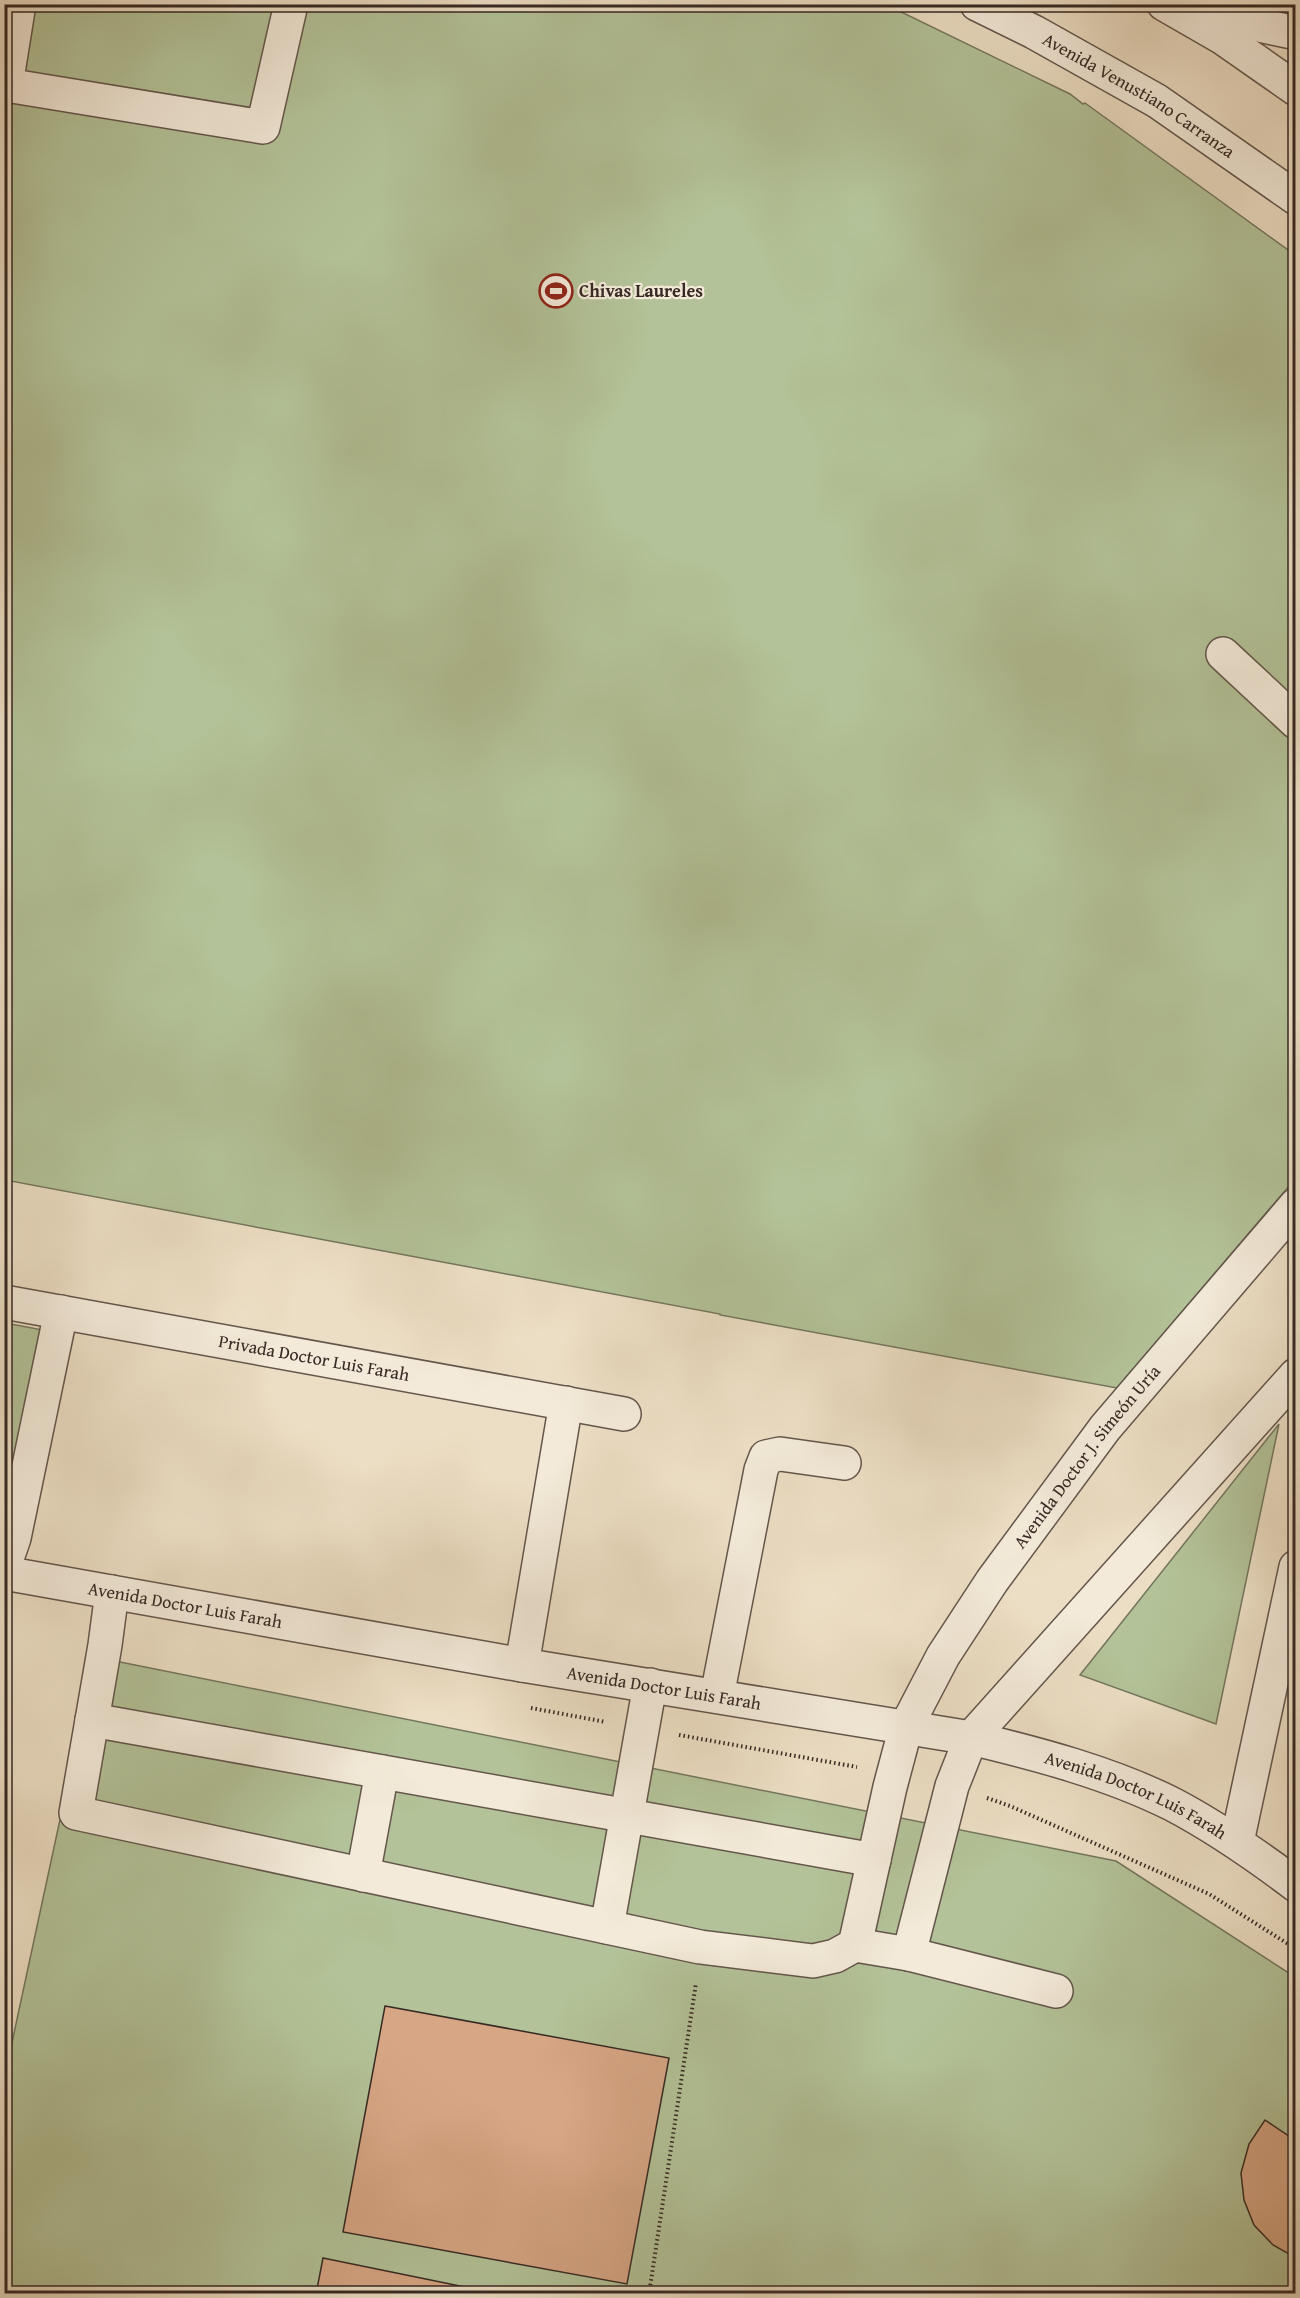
<svg xmlns="http://www.w3.org/2000/svg" width="1300" height="2298" font-family="'Gentium Book Plus',serif">
<style>
.green{fill:#b3c298;stroke:#74765e;stroke-width:1.5}
.building{fill:#d7a685;stroke:#362924;stroke-width:1.5}
.lines{fill:none;stroke-linecap:round;stroke-linejoin:round}
.minor-casing{stroke:#64564c;stroke-width:36}
.path{stroke:#362924;stroke-width:4;stroke-dasharray:1.5 3;stroke-linecap:butt}
.minor{stroke:#f3ead9;stroke-width:33}
.labels{text-anchor:middle;stroke-width:4.5;stroke-linejoin:round;paint-order:stroke}
.street-label{font-size:18px;fill:#362924;stroke:#f3ead9}
.poi-label{font-size:18px;font-weight:bold;fill:#362924;stroke:#f3ead9;text-anchor:start}
</style>
<rect width="100%" height="100%" fill="#ecdec4"/>
<filter id="stains"><feTurbulence type="fractalNoise" baseFrequency=".00333" numOctaves="4"/><feColorMatrix values="0 0 0 0 .2 0 0 0 0 .09 0 0 0 0 .02 0 0 0 .5 -.17"/></filter>
<radialGradient id="worn" r=".72"><stop offset=".6" stop-color="#630" stop-opacity="0"/><stop offset="1" stop-color="#630" stop-opacity=".3"/></radialGradient>
<!-- green -->
<g class="green">
<path d="M4,5H887L1070,94L1083,104L1085,103L1295,255V1179L1117,1388L720,1315V1314L5,1180Z"/>
<path d="M5,1323L43,1330L5,1543Z"/>
<path d="M1279,1424L1216,1724L1080,1675Z"/>
<path d="M95,1657L1116,1861L1295,1977V2293L5,2294V2075Z"/>
</g>
<!-- building -->
<g class="building">
<path d="M385,2006L669,2058L627,2284L343,2232Z"/>
<path d="M1265,2120L1296,2141V2258L1273,2245L1254,2225L1244,2200L1241,2173L1249,2144Z"/>
<path d="M323,2258L499,2294H316Z"/>
</g>
<g class="lines">
<defs>
<g id="minor">
<path d="M19,4L6,85L263,127L291,4"/>
<path id="s1" d="M977,4L1034,32L1157,101L1296,198"/>
<path d="M1164,4L1223,38L1296,89"/>
<path d="M1195,11L1296,33"/>
<path d="M1223,654L1296,722"/>
<path id="s2" d="M4,1302L624,1414"/>
<path d="M4,1567L14,1538L61,1312"/>
<path id="s3" d="M4,1573L522,1665L971,1738C1038,1754 1110,1773 1172,1804C1216,1827 1256,1855 1296,1885"/>
<path d="M112,1592L105,1645L76,1813L700,1947L813,1961L835,1956L855,1945L909,1954L1056,1991"/>
<path d="M522,1665L566,1403"/>
<path d="M717,1696L761,1470L766,1457L780,1454L844,1463"/>
<path d="M92,1720L874,1860"/>
<path d="M1237,1842L1296,1567"/>
<path d="M363,1875L382,1772"/>
<path d="M607,1927L650,1685"/>
<path id="s4" d="M855,1945L890,1787L906,1727L943,1656L992,1581L1105,1428L1296,1205"/>
<path d="M909,1954L952,1786L971,1738L1296,1375"/>
</g>
</defs>
<!-- minor casing -->
<use href="#minor" class="minor-casing"/>
<!-- path -->
<g class="path">
<path d="M923,4L940,11"/>
<path d="M531,1708L606,1722"/>
<path d="M679,1735L857,1767"/>
<path d="M987,1798L1010,1806L1209,1894L1296,1949"/>
<path d="M649,2294L696,1983"/>
</g>
<!-- minor -->
<use href="#minor" class="minor"/>
</g>
<!-- icons -->
<defs>
<symbol id="stadium-ring" viewBox="-11 -11 22 22"><circle r="9.5" fill="#f3ead9" stroke="#8f2418" stroke-width="1.5"/><path d="M0-5a6.5 5 0 1 0 0 10a6.5 5 0 1 0 0-10ZM-3.5-1.8h7v3.6h-7Z" fill="#8f2418"/></symbol>
</defs>
<g fill-rule="evenodd">
<use href="#stadium-ring" x="537" y="272" width="38" height="38"/>
</g>
<g class="labels">
<!-- street labels -->
<g class="street-label">
<text dy="6" stroke="none"><textPath href="#s1" startOffset="186">Avenida Venustiano Carranza</textPath></text>
<text dy="6" stroke="none"><textPath href="#s2" startOffset="315">Privada Doctor Luis Farah</textPath></text>
<text dy="6" stroke="none"><textPath href="#s4" startOffset="550">Avenida Doctor J. Simeón Uría</textPath></text>
<text dy="6" stroke="none"><textPath href="#s3" startOffset="184">Avenida Doctor Luis Farah</textPath></text>
<text dy="6" stroke="none"><textPath href="#s3" startOffset="670">Avenida Doctor Luis Farah</textPath></text>
<text dy="6" stroke="none"><textPath href="#s3" startOffset="1156">Avenida Doctor Luis Farah</textPath></text>
</g>
<!-- poi labels -->
<g class="poi-label">
<text x="579" y="297">Chivas Laureles</text>
</g>
</g>
<!-- margin -->
<rect width="1300" height="2298" fill="none" stroke="#ecdec4" stroke-width="24"/>
<rect x="6" y="6" width="1288" height="2286" fill="none" stroke="#362924" stroke-width="3"/>
<rect x="12" y="12" width="1276" height="2274" fill="none" stroke="#362924" stroke-width="1.5"/>
<rect width="100%" height="100%" filter="url(#stains)"/>
<rect width="100%" height="100%" fill="url(#worn)"/>
</svg>
